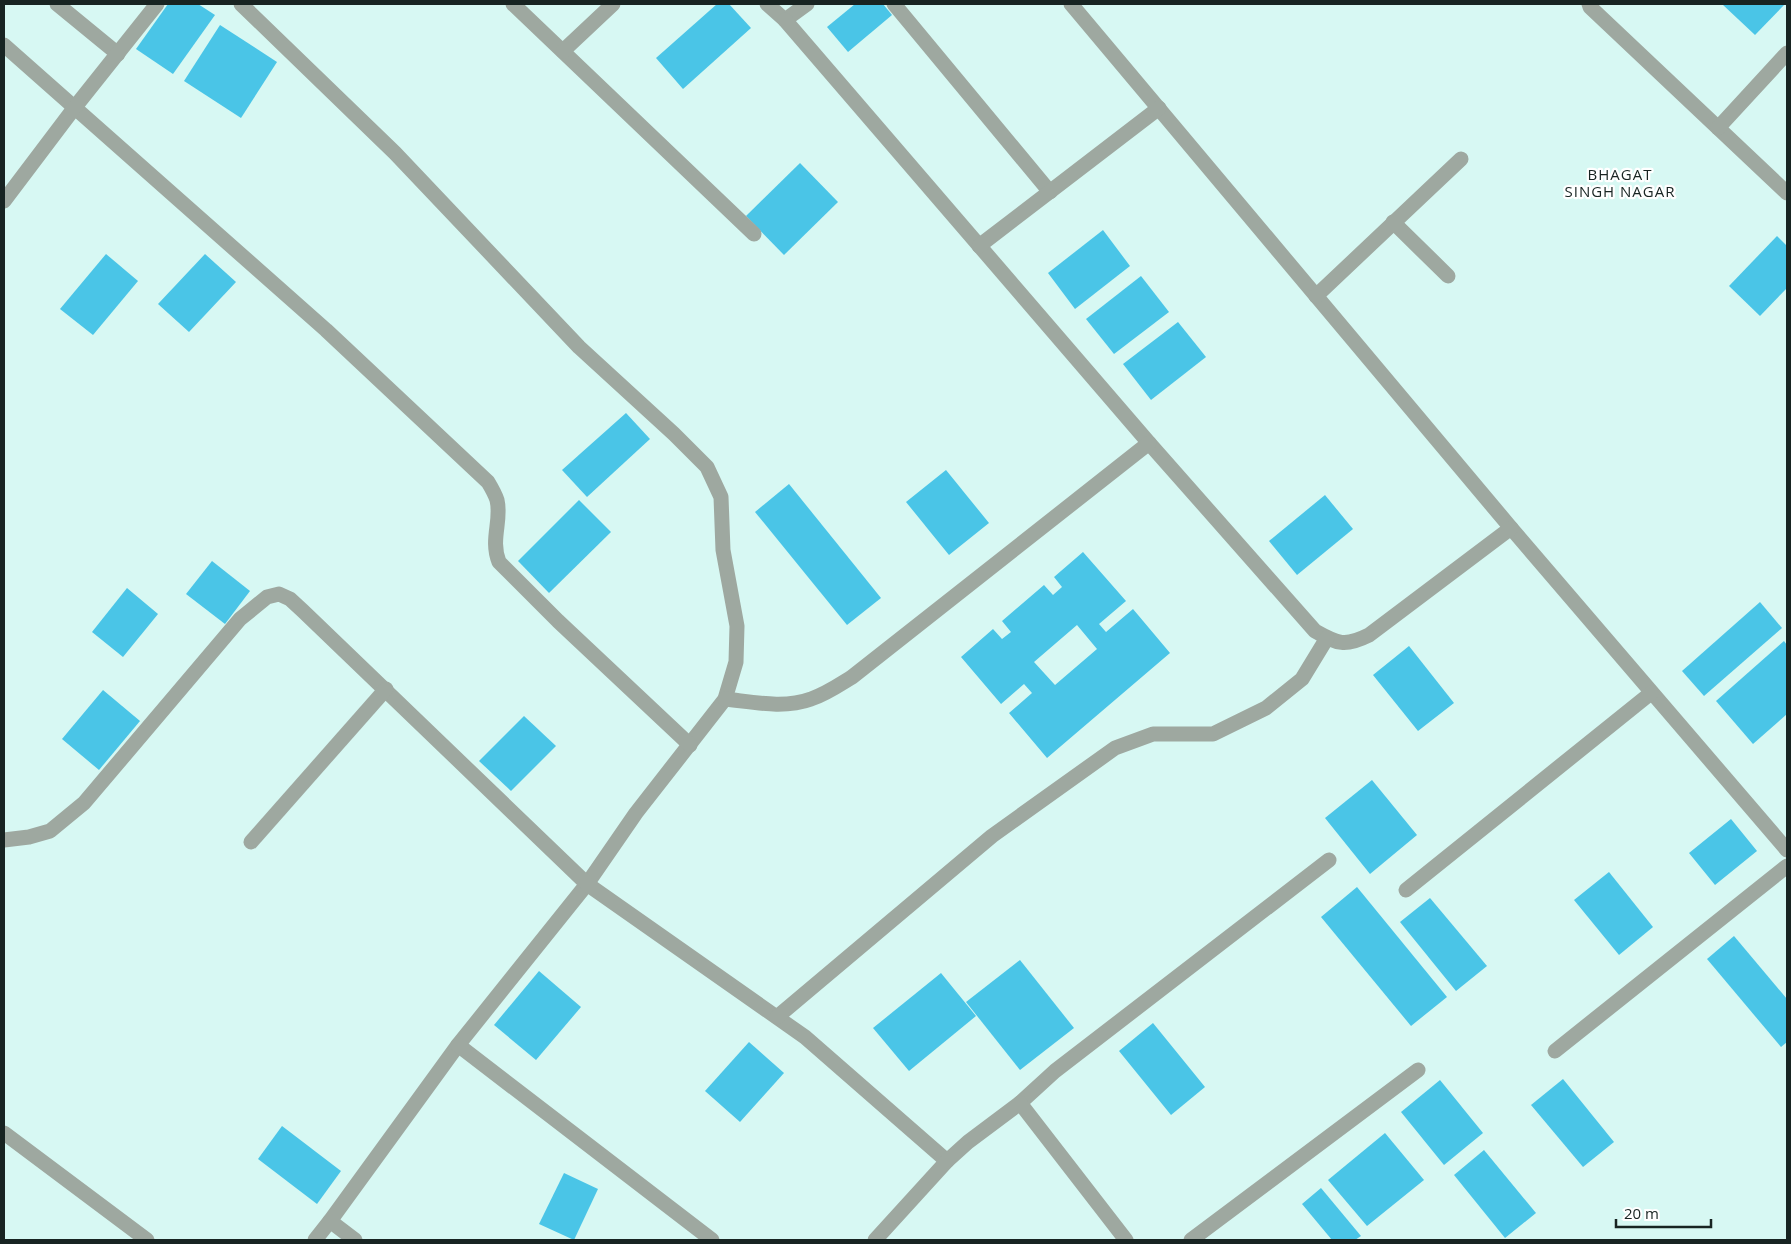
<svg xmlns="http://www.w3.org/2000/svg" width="1791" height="1244" font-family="'Open Sans',sans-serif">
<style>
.building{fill:#4ac5e7;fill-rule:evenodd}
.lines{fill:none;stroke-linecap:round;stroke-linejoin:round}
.street{stroke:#9ea8a0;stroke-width:15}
.labels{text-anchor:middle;stroke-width:4.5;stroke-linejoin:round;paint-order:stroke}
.neighbourhood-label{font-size:15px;letter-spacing:1px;fill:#182422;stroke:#fff}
</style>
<rect width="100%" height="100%" fill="#d7f8f3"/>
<!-- building -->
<g class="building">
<path d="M168,4H198L215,15L173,74L136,49Z"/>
<path d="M717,4H729L751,28L683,89L656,58Z"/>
<path d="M855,4H883L892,15L848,52L827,27Z"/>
<path d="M1722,4H1785L1755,35Z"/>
<path d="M220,25L277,62L241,118L184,81Z"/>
<path d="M800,163L838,202L784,255L746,216Z"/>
<path d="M1103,230L1130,266L1075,309L1048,273Z"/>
<path d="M1777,236L1787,246V288L1760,316L1729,286Z"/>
<path d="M106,254L138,281L93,335L60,309Z"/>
<path d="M205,254L236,282L189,332L158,304Z"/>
<path d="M1141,276L1169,312L1114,354L1086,319Z"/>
<path d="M1178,322L1206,357L1151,400L1123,364Z"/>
<path d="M626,413L650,439L587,497L562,470Z"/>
<path d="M946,470L989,523L949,555L906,502Z"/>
<path d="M789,484L881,598L847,625L755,512Z"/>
<path d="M1325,495L1353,529L1297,575L1269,541Z"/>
<path d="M579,500L611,532L549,593L518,561Z"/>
<path d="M1083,552L1126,601L1099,624L1106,632L1133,609L1170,653L1047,758L1009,713L1032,693L1024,684L1001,704L961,657L993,629L1002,639L1011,632L1002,621L1044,585L1053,595L1062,587L1054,577ZM1077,625L1097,649L1055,685L1034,662Z"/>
<path d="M212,561L250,591L225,624L186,594Z"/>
<path d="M127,588L158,614L123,657L92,632Z"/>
<path d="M1760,602L1782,628L1704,696L1682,671Z"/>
<path d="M1784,641L1787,645V714L1753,744L1716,701Z"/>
<path d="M1409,646L1454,703L1418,731L1373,675Z"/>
<path d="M103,690L140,721L99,770L62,739Z"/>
<path d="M524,716L556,746L511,791L479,761Z"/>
<path d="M1372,780L1417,835L1370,874L1325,818Z"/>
<path d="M1731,819L1757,851L1715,885L1689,853Z"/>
<path d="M1609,872L1653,927L1619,955L1574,900Z"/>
<path d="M1357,887L1447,997L1411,1026L1321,917Z"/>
<path d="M1430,898L1487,966L1456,991L1400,922Z"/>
<path d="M1734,936L1787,999V1042L1781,1047L1707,959Z"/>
<path d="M1020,960L1074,1028L1020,1070L966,1002Z"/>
<path d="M539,971L581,1007L536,1060L494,1025Z"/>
<path d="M941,973L976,1016L909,1071L873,1028Z"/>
<path d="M1153,1023L1205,1087L1171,1115L1119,1051Z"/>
<path d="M749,1042L784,1073L740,1122L705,1091Z"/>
<path d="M1563,1079L1614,1142L1583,1167L1531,1105Z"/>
<path d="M1440,1080L1483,1133L1444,1165L1401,1112Z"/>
<path d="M282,1126L341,1171L317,1204L258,1159Z"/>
<path d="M1385,1133L1424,1180L1367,1226L1328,1180Z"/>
<path d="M1484,1150L1536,1213L1505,1238L1454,1175Z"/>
<path d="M564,1173L598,1189L574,1240L539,1224Z"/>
<path d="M1321,1188L1361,1236L1355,1240H1332L1302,1204Z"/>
</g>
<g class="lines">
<!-- street -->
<g class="street">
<path d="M57,4L118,54"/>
<path d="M241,4L395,153L579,347L674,434L707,467L721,497L723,550L737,626L736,662L725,699L636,813L587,884L458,1045L330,1221"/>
<path d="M513,4L754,234"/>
<path d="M767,4L785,20L807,4"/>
<path d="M894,4L1050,192"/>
<path d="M1071,4L1511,528L1787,850"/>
<path d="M1589,4L1590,7L1787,193"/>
<path d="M785,20L1149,443L1315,631C1338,644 1345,647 1369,635L1511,528"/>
<path d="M4,45L326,330L488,482C491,487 495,494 497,500C502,521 490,539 499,562L558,621L690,745"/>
<path d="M563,51L613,4"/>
<path d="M1718,128L1787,53"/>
<path d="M4,201L75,107L157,4"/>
<path d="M1393,222L1448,276"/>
<path d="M979,246L1159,108"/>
<path d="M1316,296L1461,159"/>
<path d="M725,699C753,702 784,709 811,699C826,694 839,685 852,677L1149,443"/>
<path d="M4,840L29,837L50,831L84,803L240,619L267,597L279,594L290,599L303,611L587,884L805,1037L947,1161"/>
<path d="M251,842L386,689"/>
<path d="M1406,890L1651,693"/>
<path d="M777,1017L992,836L1115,748L1153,734H1213L1266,708L1302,679L1327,638"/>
<path d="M458,1045L712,1240"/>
<path d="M1555,1051L1787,866"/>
<path d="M1020,1103L1055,1071L1329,860"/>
<path d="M4,1133L147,1240"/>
<path d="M315,1240L330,1221L355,1240"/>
<path d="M875,1240L947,1161L968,1142L1020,1103L1126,1240"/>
<path d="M1191,1240L1418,1070"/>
</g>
</g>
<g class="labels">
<!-- neighbourhood labels -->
<g class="neighbourhood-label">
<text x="1620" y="180">BHAGAT<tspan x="1620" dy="17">SINGH NAGAR</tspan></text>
</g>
</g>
<!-- border -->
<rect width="1791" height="1244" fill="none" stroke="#182422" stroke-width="10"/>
<!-- scale -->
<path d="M1616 1219v8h95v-8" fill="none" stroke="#182422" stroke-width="2.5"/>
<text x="1624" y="1219" font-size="15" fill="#182422" stroke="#ffffff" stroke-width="4" paint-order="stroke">20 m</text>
</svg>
